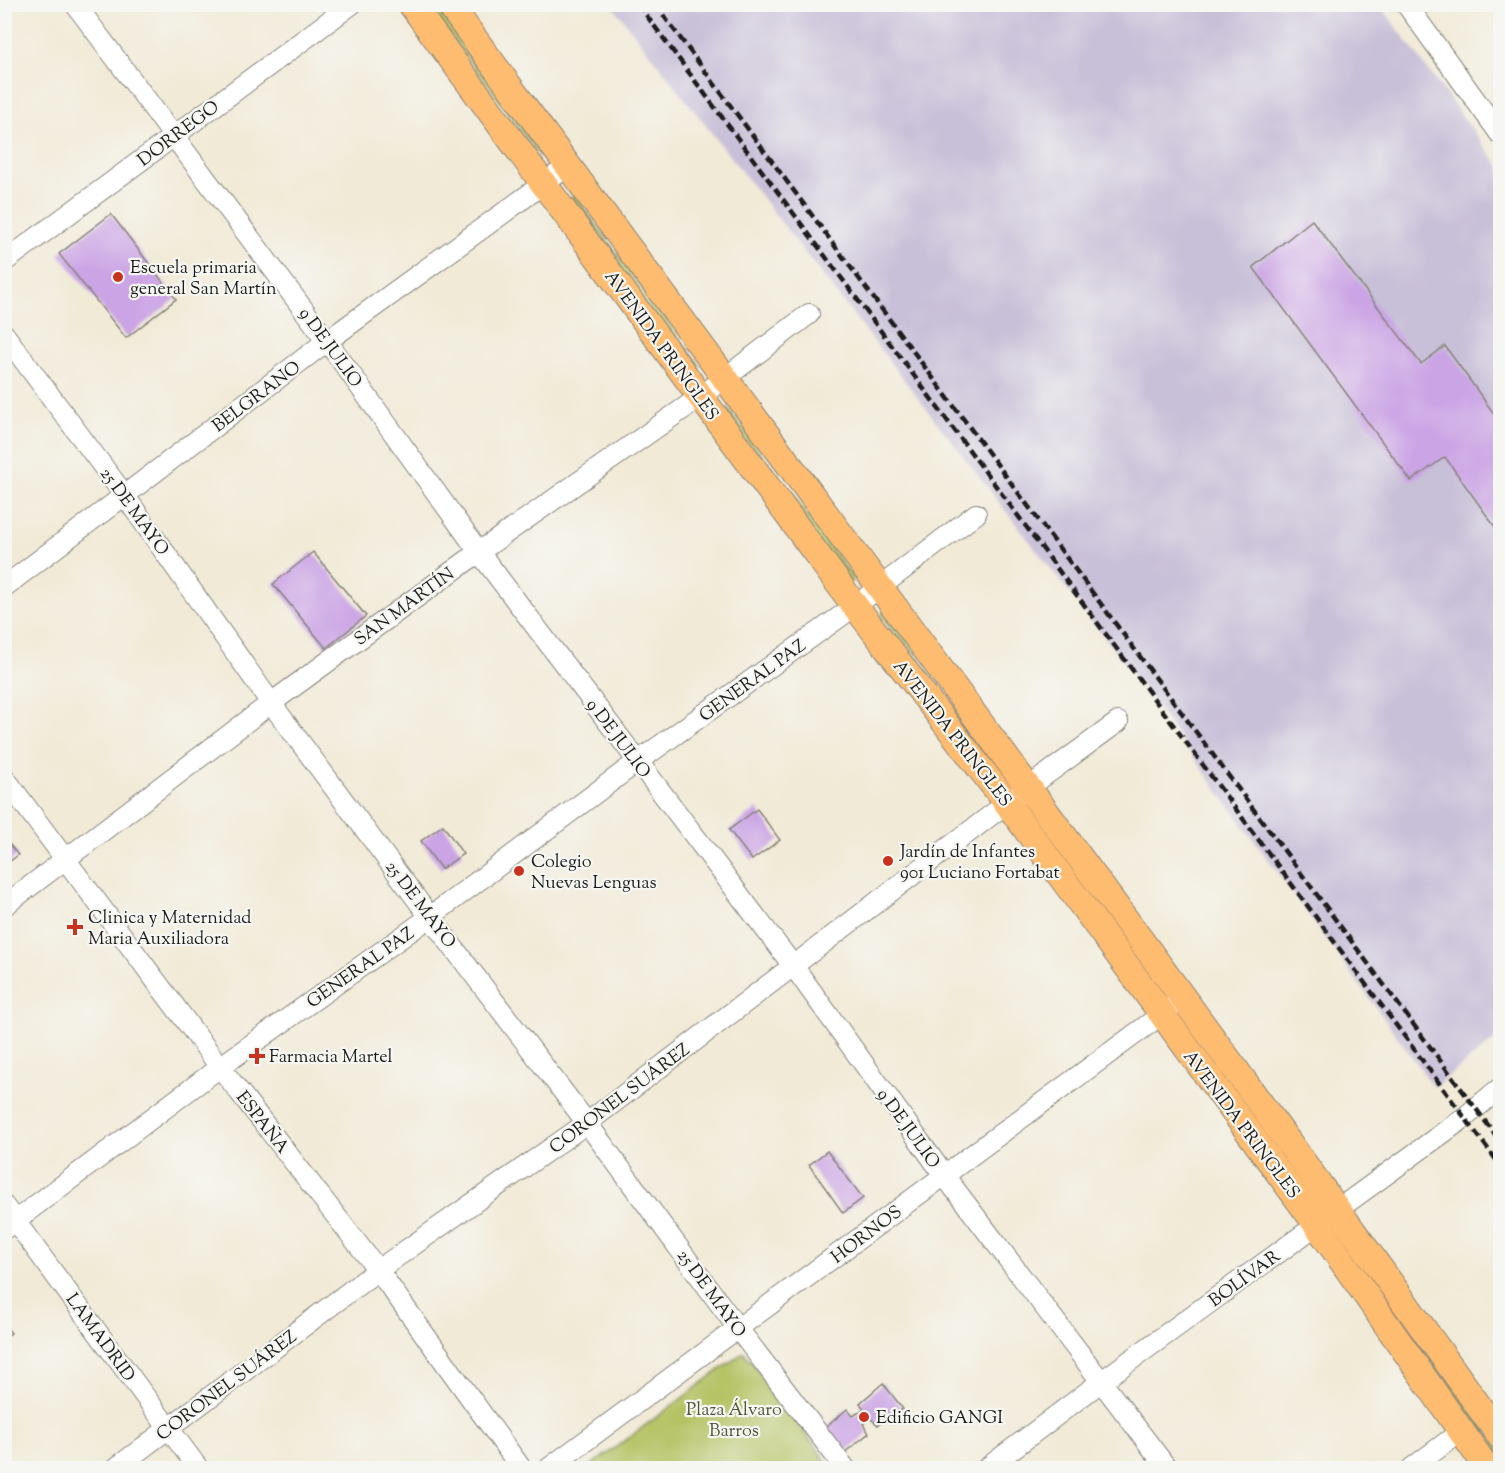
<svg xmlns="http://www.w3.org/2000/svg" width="1505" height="1473" font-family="'Sorts Mill Goudy',serif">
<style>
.industrial{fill:#c8bfd8}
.green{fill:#b5c365;stroke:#687040;stroke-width:1.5}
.building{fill:#cba4e5}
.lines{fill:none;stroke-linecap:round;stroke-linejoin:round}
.minor-casing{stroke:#86837a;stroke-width:22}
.major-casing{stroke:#86837a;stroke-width:28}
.minor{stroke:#fff;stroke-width:20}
.major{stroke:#febc70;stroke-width:26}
.rail{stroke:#1c1c1c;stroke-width:4.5;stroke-dasharray:9 4.5;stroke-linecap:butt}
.poi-dot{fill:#c8321e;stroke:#f6f6f2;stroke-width:2}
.labels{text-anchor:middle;stroke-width:4.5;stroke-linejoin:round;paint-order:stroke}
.street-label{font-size:18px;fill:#1c1c1c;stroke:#f6f6f2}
.poi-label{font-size:18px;fill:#1c1c1c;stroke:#f6f6f2;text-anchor:start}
.park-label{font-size:18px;fill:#525636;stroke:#f6f6f2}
</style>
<rect width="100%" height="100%" fill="#f6f6f2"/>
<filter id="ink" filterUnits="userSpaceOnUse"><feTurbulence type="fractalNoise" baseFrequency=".0167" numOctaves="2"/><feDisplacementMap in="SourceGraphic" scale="12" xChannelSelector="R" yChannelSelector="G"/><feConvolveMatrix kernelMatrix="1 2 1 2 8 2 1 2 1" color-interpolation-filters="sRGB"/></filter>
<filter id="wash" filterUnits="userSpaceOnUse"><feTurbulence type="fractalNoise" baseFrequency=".008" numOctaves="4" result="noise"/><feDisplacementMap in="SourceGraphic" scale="24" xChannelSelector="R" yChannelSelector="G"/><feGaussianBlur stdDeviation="1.35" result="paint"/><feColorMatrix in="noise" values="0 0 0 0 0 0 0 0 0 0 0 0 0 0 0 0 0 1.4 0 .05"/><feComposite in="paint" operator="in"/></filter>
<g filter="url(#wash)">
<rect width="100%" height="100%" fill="#f1ead7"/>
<!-- industrial -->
<path class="industrial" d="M612,5H1380L1500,167V1036L1434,1087L1136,678Z"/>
<!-- green -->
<g class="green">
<path d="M428,5H436L545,153L540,157Z"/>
<path d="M574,195L700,366L694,370L569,200Z"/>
<path d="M728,408L854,579L849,583L723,412Z"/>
<path d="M885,611L1011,782L1005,786L880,615Z"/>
<path d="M1348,1238L1500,1450V1461L1342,1242Z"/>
<path d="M744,1352L831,1468H588Z"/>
</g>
<g id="blocks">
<!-- building -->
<g class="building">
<path d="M111,214L176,299L126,338L59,254Z"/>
<path d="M1312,220L1421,364L1445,346L1500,422V534L1445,457L1411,481L1253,267Z"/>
<path d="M313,552L366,616L326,648L273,584Z"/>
<path d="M757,809L780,840L752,860L729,830Z"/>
<path d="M443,825L463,854L441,869L421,841Z"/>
<path d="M4,838L18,855L4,866Z"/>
<path d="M827,1151L863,1198L843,1213L809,1165Z"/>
<path d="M4,1324L11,1333L4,1338Z"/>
<path d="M883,1383L903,1409L878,1425L870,1418L863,1424L869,1433L844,1453L824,1429L847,1409L853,1416L864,1409L860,1403Z"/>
</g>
</g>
</g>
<g filter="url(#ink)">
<use href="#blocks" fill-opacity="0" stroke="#86837a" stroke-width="1.5"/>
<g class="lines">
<defs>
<g id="minor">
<path d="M75,4L327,341L479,552L794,967L944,1175L1167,1468"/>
<path d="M1406,4L1500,134"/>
<path d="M4,262L352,4"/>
<path d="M4,334L125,496L271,703L430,917L587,1123L739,1330L845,1468"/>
<path d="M4,587L327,341L568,166"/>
<path d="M4,777L220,1067L378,1270L521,1468"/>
<path d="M4,906L271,703L479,552L700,397L809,314"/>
<path d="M4,1206L198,1468"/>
<path d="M4,1229L220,1067L430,917L637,762L855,606L976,514"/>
<path d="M116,1468L378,1270L587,1123L1007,803L1118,722"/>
<path d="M549,1468L1173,1006"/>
<path d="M987,1468L1102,1381L1465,1117L1500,1088"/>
<path d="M1412,1468L1460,1432"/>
</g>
<g id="major">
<path d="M411,4L855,606L1007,803L1317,1225L1487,1468"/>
<path d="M449,4C799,482 1157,954 1500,1436"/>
</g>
</defs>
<!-- minor casing -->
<use href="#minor" class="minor-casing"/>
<!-- major casing -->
<use href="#major" class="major-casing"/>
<!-- minor -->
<use href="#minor" class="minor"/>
<!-- major -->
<use href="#major" class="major"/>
<!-- rail -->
<g class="rail">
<path d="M638,4L1500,1165"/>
<path d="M655,4L1500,1141"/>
</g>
</g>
</g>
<!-- markers -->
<g class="poi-dot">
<circle cx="118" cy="277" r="6"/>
<circle cx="888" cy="861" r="6"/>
<circle cx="519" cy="871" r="6"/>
<path d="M72 918h6v6h6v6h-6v6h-6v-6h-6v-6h6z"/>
<path d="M254 1047h6v6h6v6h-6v6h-6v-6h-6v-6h6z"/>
<circle cx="864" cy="1417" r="6"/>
</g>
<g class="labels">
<!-- street labels -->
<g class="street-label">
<text transform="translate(178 133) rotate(-37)" y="6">DORREGO</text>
<text transform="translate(662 345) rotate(54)" y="6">AVENIDA PRINGLES</text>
<text transform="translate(331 347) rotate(54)" y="6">9 DE JULIO</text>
<text transform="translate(256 396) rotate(-37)" y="6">BELGRANO</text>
<text transform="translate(135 511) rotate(54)" y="6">25 DE MAYO</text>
<text transform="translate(404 606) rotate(-36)" y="6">SAN MARTÍN</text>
<text transform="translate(752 680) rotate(-36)" y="6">GENERAL PAZ</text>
<text transform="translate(953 733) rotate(52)" y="6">AVENIDA PRINGLES</text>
<text transform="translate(619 738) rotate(53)" y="6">9 DE JULIO</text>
<text transform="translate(421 904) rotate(53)" y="6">25 DE MAYO</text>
<text transform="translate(360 967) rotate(-35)" y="6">GENERAL PAZ</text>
<text transform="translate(619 1098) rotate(-37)" y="6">CORONEL SUÁREZ</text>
<text transform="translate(263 1122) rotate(52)" y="6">ESPAÑA</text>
<text transform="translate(1242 1124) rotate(53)" y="6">AVENIDA PRINGLES</text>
<text transform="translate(909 1128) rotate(54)" y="6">9 DE JULIO</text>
<text transform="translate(866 1234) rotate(-37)" y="6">HORNOS</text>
<text transform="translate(1244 1278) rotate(-36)" y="6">BOLÍVAR</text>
<text transform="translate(712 1293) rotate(54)" y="6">25 DE MAYO</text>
<text transform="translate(101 1337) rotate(54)" y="6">LAMADRID</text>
<text transform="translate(226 1385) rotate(-37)" y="6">CORONEL SUÁREZ</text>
</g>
<!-- poi labels -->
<g class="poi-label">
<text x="130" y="273">Escuela primaria<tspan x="130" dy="21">general San Martín</tspan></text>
<text x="900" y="857">Jardín de Infantes<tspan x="900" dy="21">901 Luciano Fortabat</tspan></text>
<text x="531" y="867">Colegio<tspan x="531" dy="21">Nuevas Lenguas</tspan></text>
<text x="88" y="923">Clinica y Maternidad<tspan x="88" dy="21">Maria Auxiliadora</tspan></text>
<text x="269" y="1062">Farmacia Martel</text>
<text x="876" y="1423">Edificio GANGI</text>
</g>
<!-- park labels -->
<g class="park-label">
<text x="734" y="1415">Plaza Álvaro<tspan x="734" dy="21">Barros</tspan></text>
</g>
</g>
<!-- margin -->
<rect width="1505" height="1473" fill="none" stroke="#f6f6f2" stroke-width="24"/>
</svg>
